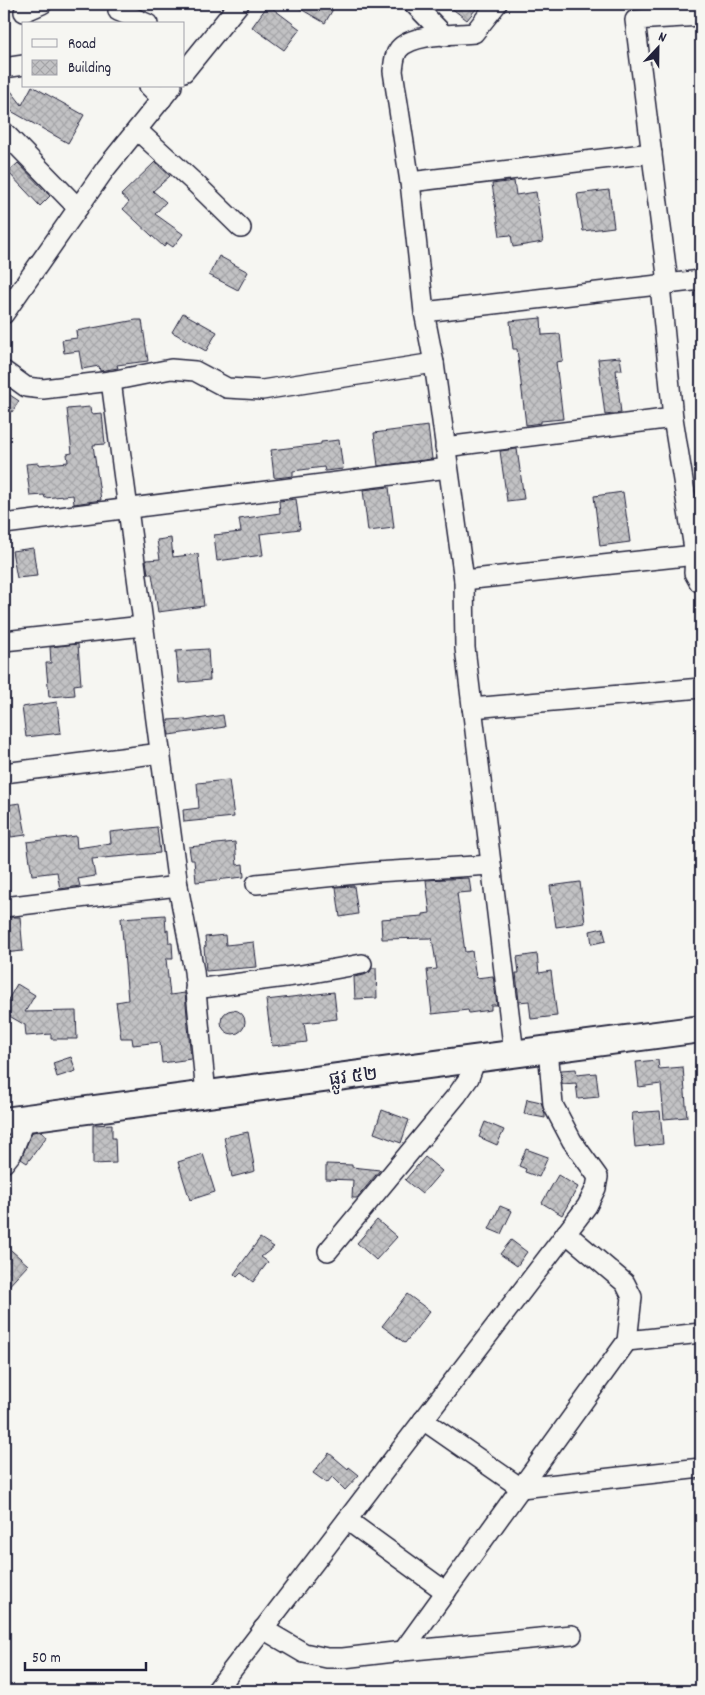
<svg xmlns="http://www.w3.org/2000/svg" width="705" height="1695" font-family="Dekko,'Noto Sans Khmer',sans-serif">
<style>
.building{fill:url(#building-cross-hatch);stroke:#22223b}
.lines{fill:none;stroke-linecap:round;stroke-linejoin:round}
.street-casing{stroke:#22223b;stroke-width:22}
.secondary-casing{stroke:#22223b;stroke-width:30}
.street{stroke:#f6f6f2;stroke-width:19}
.secondary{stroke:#f6f6f2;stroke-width:26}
.labels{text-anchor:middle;stroke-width:5;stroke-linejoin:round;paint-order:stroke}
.street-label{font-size:19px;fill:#22223b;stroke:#f6f6f2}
</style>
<defs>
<pattern id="building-cross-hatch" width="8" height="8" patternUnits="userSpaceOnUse" patternTransform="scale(1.25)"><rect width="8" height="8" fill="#c2c2c4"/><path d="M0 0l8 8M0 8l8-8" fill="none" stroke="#a6a6a9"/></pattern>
</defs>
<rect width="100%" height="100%" fill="#f6f6f2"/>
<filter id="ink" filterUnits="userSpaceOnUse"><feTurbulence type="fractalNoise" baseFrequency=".02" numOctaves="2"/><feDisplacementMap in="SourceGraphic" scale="10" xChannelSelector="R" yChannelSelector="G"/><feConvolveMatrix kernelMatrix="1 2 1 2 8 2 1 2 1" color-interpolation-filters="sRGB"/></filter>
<g filter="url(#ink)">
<!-- building -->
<g class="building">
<path d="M292,4H336L325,23Z"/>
<path d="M446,4H480L467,20Z"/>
<path d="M268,5L300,29L284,50L252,27Z"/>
<path d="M4,82L22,105L32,86L84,115L68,143L11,111L4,117Z"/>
<path d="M155,162L170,176L153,191L166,202L155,214L183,234L173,247L167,243L164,247L123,209L129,202L121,195Z"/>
<path d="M18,163L50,196L40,206L8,172Z"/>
<path d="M514,181L516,195L536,192L543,242L513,247L511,235L500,236L492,184Z"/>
<path d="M609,190L614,227L583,231L577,194Z"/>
<path d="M219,256L248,272L238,290L209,275Z"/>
<path d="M183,313L217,332L206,351L172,332Z"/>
<path d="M541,318L542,335L560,334L563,361L556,362L563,419L541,421V423L526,425L517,349H513L510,321Z"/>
<path d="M136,320H142L148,361L117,365L118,368L100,371L99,366L82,369L79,351L64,353L62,340L77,338L76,331Z"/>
<path d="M620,357L622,370H616L621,413L605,415L598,359Z"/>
<path d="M4,391L19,401L12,412L4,407Z"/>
<path d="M90,407L91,414L102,413L105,444L93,445L101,500L74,504L73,495L45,498L44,495L30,496L26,464L38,463L39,465L68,462L67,454L72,453L67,409Z"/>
<path d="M428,426L432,459L378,466L374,433Z"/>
<path d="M339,440L343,469L325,471L324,467L293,471V476L276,478L274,477L271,450L321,444V442Z"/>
<path d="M517,449L524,499L507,501L500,451Z"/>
<path d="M389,487L394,528L368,531L363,490Z"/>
<path d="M623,492L630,542L600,546L594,496Z"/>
<path d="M296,499L300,529L260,534L263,555L217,561L214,535L241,532L239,519L280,513L279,501Z"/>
<path d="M171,538L173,557L198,554L204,606L158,612L152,574H148L146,560L160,559L157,540Z"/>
<path d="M33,548L37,576L17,578L12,551Z"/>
<path d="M78,644L81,684L74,685L75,695L49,697L46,663H51L50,647Z"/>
<path d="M208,649L210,680L179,683L176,651Z"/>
<path d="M57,702L61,733L26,737L22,707Z"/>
<path d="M223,715L225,727L169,735L168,720L185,719V721Z"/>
<path d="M229,780L234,817L184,822L183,810L199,808L197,783Z"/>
<path d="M20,803L26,835L11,837L6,805Z"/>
<path d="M157,827L160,853L92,859L95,876L78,879L80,886L60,889L57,872L32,875L27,842L76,836L77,848L111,843L110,832Z"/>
<path d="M235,842L237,865L243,864L244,877L196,882L194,860H191L189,847Z"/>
<path d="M469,878L471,892L457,893L465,952L472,951L476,978L493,976L497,1005H491V1010L469,1013L468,1010L432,1014L427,970L437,969L432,938L382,939L381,919L423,916V914L430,913L426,880Z"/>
<path d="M580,882L585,923L556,927L550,886Z"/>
<path d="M354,886L358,914L340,917L336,887Z"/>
<path d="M165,915L166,931L168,930L169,943H172L173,959H166L170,995L185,993L191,1059L162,1063L160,1042L133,1045L132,1038H121L116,1002L128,1000L121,918Z"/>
<path d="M12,917H20L23,951L4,953V918Z"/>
<path d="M603,928L606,941L592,944L590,931Z"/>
<path d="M225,935L226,945L254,942L257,967L206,971L204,947L206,946L205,937Z"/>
<path d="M537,954L539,973L551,971L557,1016L531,1019L529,1001L519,1002L516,973H519L517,957Z"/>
<path d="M372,968H376L377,998L355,999L354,977L364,975L370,972Z"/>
<path d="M17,984L35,995L25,1012L76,1011L77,1039H51V1034L26,1036L25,1025L4,1013V1007Z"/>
<path d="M334,992L337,1019L304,1023L307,1042L272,1046L266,1000Z"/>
<circle cx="233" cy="1022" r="12"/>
<path d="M71,1057L76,1071L57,1077L53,1063Z"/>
<path d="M658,1060L659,1069L683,1067L687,1117L664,1119L661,1084L639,1087L636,1062Z"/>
<path d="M576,1069L577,1075L596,1073L599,1097L578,1099L576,1083L562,1084L561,1070Z"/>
<path d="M527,1099L541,1102L545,1114V1118L524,1114Z"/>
<path d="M382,1110L409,1120L401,1143L374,1133Z"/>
<path d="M660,1111L663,1144L635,1147L632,1113Z"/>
<path d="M485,1122L504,1130L497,1145L479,1137Z"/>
<path d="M112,1124V1138H115L116,1163L93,1164V1125Z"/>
<path d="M41,1131L47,1136L27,1163L21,1159L32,1132Z"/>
<path d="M248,1132L255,1171L232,1177L224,1137Z"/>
<path d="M526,1149L548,1157L539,1177L525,1172L526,1169L519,1166Z"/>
<path d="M203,1154L215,1192L190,1200L178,1162Z"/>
<path d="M425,1157L442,1171L422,1194L405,1180Z"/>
<path d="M326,1164L352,1165V1167L380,1170L357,1198H352L353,1180L326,1179Z"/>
<path d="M558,1175L578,1187L562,1215L542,1203Z"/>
<path d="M500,1206L512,1211L501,1234L489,1229Z"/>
<path d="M377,1220L397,1237L376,1260L357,1243Z"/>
<path d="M260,1238L274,1247L261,1257L268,1262L253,1282L241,1273L237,1277L234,1274Z"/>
<path d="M511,1240L527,1252L517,1266L500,1254Z"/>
<path d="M4,1244L28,1265L4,1291Z"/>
<path d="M407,1294L430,1311L405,1343L382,1326Z"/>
<path d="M329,1453L348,1469L349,1467L359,1475L345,1490L332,1477L327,1483L313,1473Z"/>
</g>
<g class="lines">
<defs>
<g id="street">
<path d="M414,4L445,36"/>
<path d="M497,4L474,33C454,35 413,33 399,49C394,55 394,64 393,71L410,182L424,312L434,363L464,580L465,648L514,1054"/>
<path d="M118,11L148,24"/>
<path d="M24,12L42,4"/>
<path d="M4,68L24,65"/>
<path d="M184,72L239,4"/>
<path d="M149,86L162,99"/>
<path d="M137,130L196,184L241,228"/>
<path d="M4,132L78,208"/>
<path d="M410,182L652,153"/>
<path d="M668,283L635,20L701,16"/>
<path d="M660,285L673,418L695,555L694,573L699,582L701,583"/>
<path d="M424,312L701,280"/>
<path d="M4,314L106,168L172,86"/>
<path d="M4,371L26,387L43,389L111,381L171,369L195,371L227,388L262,390L434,363"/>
<path d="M111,381L178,886L194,971L206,1094"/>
<path d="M445,447L673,418"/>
<path d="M4,524L448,468"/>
<path d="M464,580L695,555"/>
<path d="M4,641L143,626"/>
<path d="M472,708L701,688"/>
<path d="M4,773L161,753"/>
<path d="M256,884L376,872L491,865"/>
<path d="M4,907L178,886"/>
<path d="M195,989L301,975L362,964"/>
<path d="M4,1163L12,1153L26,1118"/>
<path d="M328,1251L457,1095L469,1078L476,1059"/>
<path d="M627,1341L701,1333"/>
<path d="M423,1420L521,1488L701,1468"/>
<path d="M347,1520L446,1592"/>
<path d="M263,1629L304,1653L327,1658H343L403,1651L572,1635"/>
<path d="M403,1651L627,1341L632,1297L625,1283L566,1233"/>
<path d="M216,1691L587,1206L596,1188L598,1177L572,1141L553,1105L548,1049"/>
</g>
<path id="secondary" d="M4,1121L701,1029"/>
</defs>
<!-- street casing -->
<use href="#street" class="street-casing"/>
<!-- secondary casing -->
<use href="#secondary" class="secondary-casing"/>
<!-- street -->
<use href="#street" class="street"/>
<!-- secondary -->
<use href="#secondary" class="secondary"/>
</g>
</g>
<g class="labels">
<!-- street labels -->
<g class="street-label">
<text transform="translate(353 1075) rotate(-7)" y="7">ផ្លូវ ៥២</text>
</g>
</g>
<!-- margin -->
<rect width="705" height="1695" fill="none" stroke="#f6f6f2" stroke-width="20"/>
<rect x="10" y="10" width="685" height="1675" fill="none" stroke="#22223b" stroke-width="2" filter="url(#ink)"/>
<!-- legend -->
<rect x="22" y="22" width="162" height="65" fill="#f6f6f2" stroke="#a1a1a9"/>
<rect x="32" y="39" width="25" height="8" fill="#f6f6f2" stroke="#a1a1a9"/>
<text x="68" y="48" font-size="15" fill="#22223b">Road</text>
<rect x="32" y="60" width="25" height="15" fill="url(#building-cross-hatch)" stroke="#a1a1a9"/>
<text x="68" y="72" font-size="15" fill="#22223b">Building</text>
<!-- north arrow -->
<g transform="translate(658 48) rotate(22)" stroke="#f6f6f2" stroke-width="4" paint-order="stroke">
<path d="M0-4L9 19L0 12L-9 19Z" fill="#22223b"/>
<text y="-8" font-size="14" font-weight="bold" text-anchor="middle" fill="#22223b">N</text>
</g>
<!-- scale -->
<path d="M25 1662v8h121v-8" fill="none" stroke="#22223b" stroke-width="2.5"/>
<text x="32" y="1662" font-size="15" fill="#22223b" stroke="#f6f6f2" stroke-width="4" paint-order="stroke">50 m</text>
</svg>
